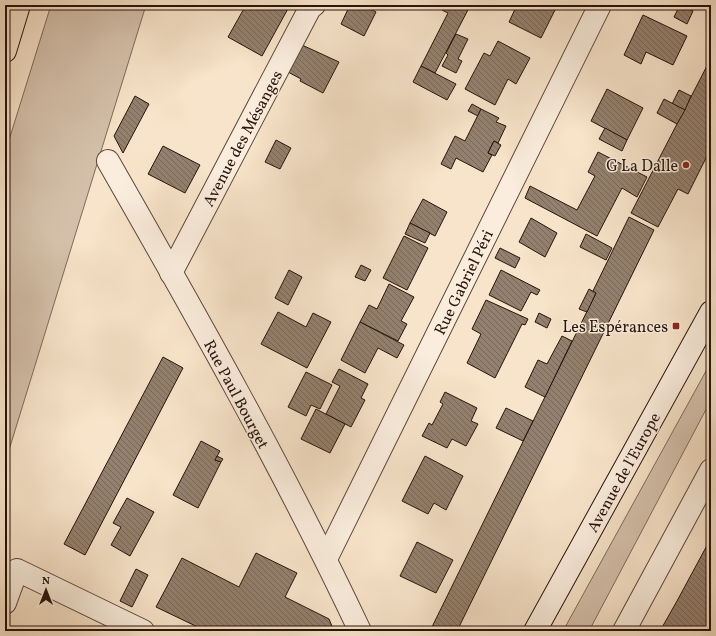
<svg xmlns="http://www.w3.org/2000/svg" width="716" height="636" font-family="Vollkorn,serif">
<style>
.grass{fill:#d4c0aa;stroke:#7e6a5a}
.building{fill:url(#building-back-hatch);stroke:#27130b}
.lines{fill:none;stroke-linecap:round;stroke-linejoin:round}
.street-casing{stroke:#5b473b;stroke-width:24}
.secondary-casing{stroke:#27130b;stroke-width:24}
.highway-casing{stroke:#27130b;stroke-width:24}
.street{stroke:#faeddd;stroke-width:22}
.secondary{stroke:#faeddd;stroke-width:22}
.highway{stroke:#f8e4ca;stroke-width:22}
.poi-dot{fill:#8f2418;stroke:#faeddd;stroke-width:1.5}
.labels{text-anchor:middle;stroke-width:3;stroke-linejoin:round;paint-order:stroke}
.street-label{font-size:16px;fill:#27130b;stroke:#faeddd}
.poi-label{font-size:16px;fill:#27130b;stroke:#faeddd;text-anchor:end}
</style>
<defs>
<pattern id="building-back-hatch" width="6" height="6" patternUnits="userSpaceOnUse"><rect width="6" height="6" fill="#94806e"/><path d="M-1 5l2 2M0 0l6 6M5-1l2 2" fill="none" stroke="#796859"/></pattern>
</defs>
<rect width="100%" height="100%" fill="#f8e4ca"/>
<filter id="stains"><feTurbulence type="fractalNoise" baseFrequency=".005" numOctaves="4"/><feColorMatrix values="0 0 0 0 .2 0 0 0 0 .09 0 0 0 0 .02 0 0 0 .5 -.17"/></filter>
<radialGradient id="worn" r=".72"><stop offset=".6" stop-color="#630" stop-opacity="0"/><stop offset="1" stop-color="#630" stop-opacity=".3"/></radialGradient>
<!-- grass -->
<g class="grass">
<path d="M51,5H146L5,463V153Z"/>
<path d="M711,362V400L589,631H563Z"/>
</g>
<!-- building -->
<g class="building">
<path d="M246,5H290L262,56L228,37Z"/>
<path d="M350,5H363L376,12L364,36L341,24Z"/>
<path d="M445,5L470,6L435,73L421,66L448,13L442,10Z"/>
<path d="M517,5L557,6L541,38L509,22Z"/>
<path d="M680,5L693,11L687,24L674,17Z"/>
<path d="M643,15L687,36L673,65L646,52L641,64L624,55Z"/>
<path d="M456,34L468,39L458,59L462,61L456,73L442,66L448,55L446,53Z"/>
<path d="M498,41L530,58L516,84L508,79L495,105L465,89L484,53L490,56Z"/>
<path d="M302,45L339,62L323,93L300,81L301,79L288,72Z"/>
<path d="M710,60L711,148L688,194L678,189L658,227L631,213Z"/>
<path d="M421,66L456,84L447,100L413,82Z"/>
<path d="M607,89L643,108L627,140L591,121Z"/>
<path d="M679,90L691,96L685,110L672,104Z"/>
<path d="M135,96L149,104L123,153L114,136Z"/>
<path d="M664,99L685,110L677,124L657,113Z"/>
<path d="M472,104L481,109L478,116L468,111Z"/>
<path d="M481,109L499,118L496,122L506,126L498,143L494,141L488,153L492,155L483,172L456,158L451,169L441,164L455,136L465,141Z"/>
<path d="M605,128L627,140L622,151L599,139Z"/>
<path d="M276,140L291,148L280,169L265,162Z"/>
<path d="M494,141L501,145L495,156L488,153Z"/>
<path d="M163,146L200,165L185,193L148,174Z"/>
<path d="M598,152L647,177L637,197L622,188L597,236L525,198L530,186L577,210L595,176L588,172Z"/>
<path d="M423,199L447,212L435,236L410,223Z"/>
<path d="M629,217L654,230L457,631H430L596,293L593,291Z"/>
<path d="M531,218L557,233L545,257L519,242Z"/>
<path d="M410,223L430,233L425,243L405,234Z"/>
<path d="M586,234L612,248L606,260L580,247Z"/>
<path d="M404,236L428,248L407,290L383,278Z"/>
<path d="M500,248L520,258L515,268L495,258Z"/>
<path d="M361,265L371,270L365,281L355,277Z"/>
<path d="M289,270L302,277L288,305L275,298Z"/>
<path d="M501,270L540,290L537,295L531,292L521,311L489,295Z"/>
<path d="M389,284L414,297L401,321L407,324L398,341L360,322L369,305L377,309Z"/>
<path d="M589,289L596,293L587,312L579,309Z"/>
<path d="M486,300L528,319L525,325L522,324L495,378L467,363L481,334L472,329Z"/>
<path d="M278,312L306,327L313,313L331,322L307,368L261,344Z"/>
<path d="M539,313L551,319L547,328L535,322Z"/>
<path d="M360,322L404,345L397,358L378,348L365,373L341,360Z"/>
<path d="M562,336L572,341L545,397L525,387L538,360L547,364Z"/>
<path d="M163,357L183,368L85,555L64,544Z"/>
<path d="M339,369L368,384L361,398L365,400L351,427L326,414L340,386L332,382Z"/>
<path d="M306,372L332,385L320,409L311,405L306,416L288,407Z"/>
<path d="M445,392L477,408L471,421L478,424L466,446L452,439L447,448L422,436L429,423L432,425L443,404L440,402Z"/>
<path d="M506,408L533,421L523,441L496,428Z"/>
<path d="M316,409L345,424L330,453L301,439Z"/>
<path d="M201,441L220,451L215,460L221,462L198,508L173,495Z"/>
<path d="M217,456L223,459L221,462L215,460Z"/>
<path d="M425,456L463,476L446,510L434,503L428,514L402,501Z"/>
<path d="M127,498L154,512L130,556L111,545L121,527L113,523Z"/>
<path d="M711,538V631H660L677,601Z"/>
<path d="M417,542L453,560L436,593L400,576Z"/>
<path d="M256,553L297,573L285,597L329,619L334,631H206L156,607L182,558L239,587Z"/>
<path d="M136,569L148,575L132,607L120,601Z"/>
</g>
<g class="lines">
<defs>
<g id="street">
<path d="M108,161C196,315 284,470 360,631"/>
<path d="M171,273L310,8L314,5"/>
<path d="M326,559L600,5"/>
<path d="M5,603L17,570L143,631"/>
<path d="M624,631L711,470"/>
</g>
<path id="secondary" d="M535,631L711,312"/>
<path id="highway" d="M5,51L19,5"/>
</defs>
<!-- street casing -->
<use href="#street" class="street-casing"/>
<!-- secondary casing -->
<use href="#secondary" class="secondary-casing"/>
<!-- highway casing -->
<use href="#highway" class="highway-casing"/>
<!-- street -->
<use href="#street" class="street"/>
<!-- secondary -->
<use href="#secondary" class="secondary"/>
<!-- highway -->
<use href="#highway" class="highway"/>
</g>
<!-- markers -->
<g class="poi-dot">
<circle cx="686" cy="165" r="4"/>
<rect x="672" y="322" width="8" height="8" rx="2"/>
</g>
<g class="labels">
<!-- street labels -->
<g class="street-label">
<text transform="translate(242 138) rotate(-62)" y="6">Avenue des Mésanges</text>
<text transform="translate(463 282) rotate(-64)" y="6">Rue Gabriel Péri</text>
<text transform="translate(237 394) rotate(62)" y="6">Rue Paul Bourget</text>
<text transform="translate(623 472) rotate(-61)" y="6">Avenue de l'Europe</text>
</g>
<!-- poi labels -->
<g class="poi-label">
<text x="678" y="171">G La Dalle</text>
<text x="668" y="332">Les Espérances</text>
</g>
</g>
<!-- margin -->
<rect width="716" height="636" fill="none" stroke="#f8e4ca" stroke-width="20"/>
<rect x="6" y="6" width="704" height="624" fill="none" stroke="#27130b" stroke-width="2"/>
<rect x="10" y="10" width="696" height="616" fill="none" stroke="#27130b"/>
<!-- north arrow -->
<g transform="translate(46 590)" stroke="#faeddd" stroke-width="3" paint-order="stroke">
<path d="M0-3L7 15L0 10L-7 15Z" fill="#27130b"/>
<text y="-6" font-size="11" font-weight="bold" text-anchor="middle" fill="#27130b">N</text>
</g>
<rect width="100%" height="100%" filter="url(#stains)"/>
<rect width="100%" height="100%" fill="url(#worn)"/>
</svg>
